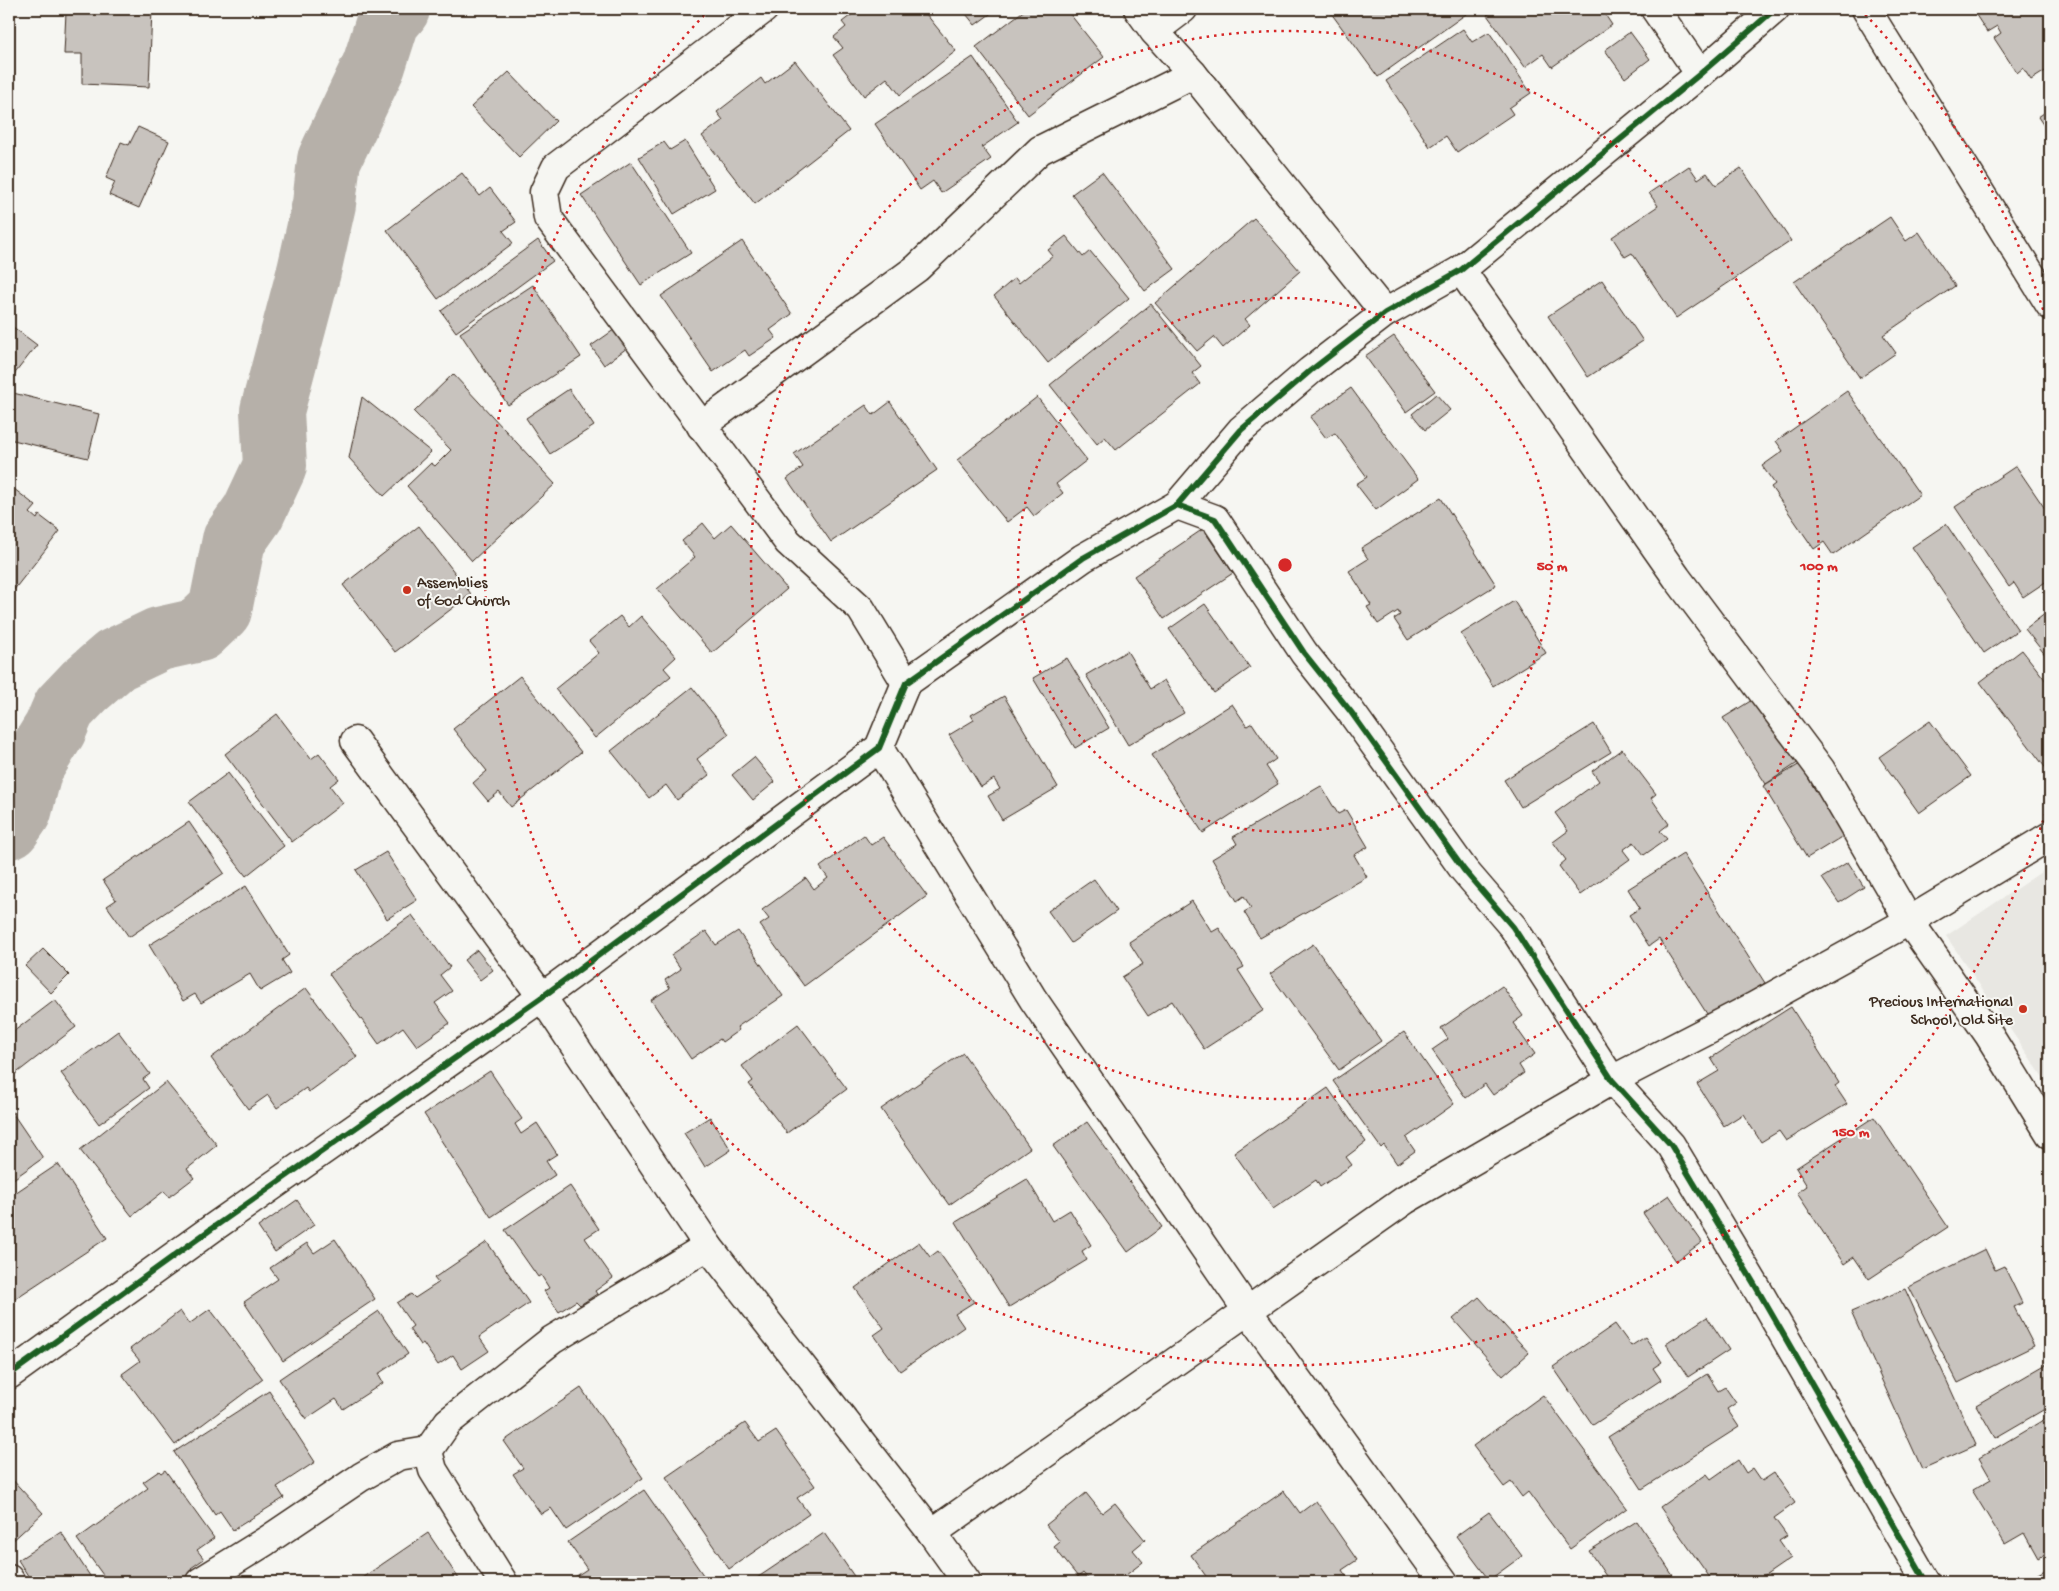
<svg xmlns="http://www.w3.org/2000/svg" width="2059" height="1591" font-family="'Gochi Hand',sans-serif">
<style>
.built{fill:#e8e7e2}
.lines{fill:none;stroke-linecap:round;stroke-linejoin:round}
.river{stroke:#b6b0a9;stroke-width:64}
.building{fill:#c8c3be;stroke:#3b2a1e}
.minor-casing{stroke:#3b2a1e;stroke-width:31}
.minor{stroke:#f6f6f2;stroke-width:28}
.cycleway-casing{stroke:#f6f6f2;stroke-width:9}
.cycleway{stroke:#1b5e20;stroke-width:6}
.ring{fill:none;stroke:#d62828;stroke-width:2.5;stroke-dasharray:2.5 5}
.poi-dot{fill:#c8321e;stroke:#f6f6f2;stroke-width:2}
.labels{text-anchor:middle;stroke-width:4;stroke-linejoin:round;paint-order:stroke}
.poi-label{font-size:16px;fill:#3b2a1e;stroke:#f6f6f2;text-anchor:start}
.centre{fill:#d62828;stroke:#f6f6f2;stroke-width:2.5}
.ring-label{font-size:15px;text-anchor:middle;font-weight:bold;fill:#d62828;stroke:#f6f6f2;stroke-width:4;stroke-linejoin:round;paint-order:stroke}
</style>
<rect width="100%" height="100%" fill="#f6f6f2"/>
<filter id="ink" filterUnits="userSpaceOnUse"><feTurbulence type="fractalNoise" baseFrequency=".02" numOctaves="2"/><feDisplacementMap in="SourceGraphic" scale="10" xChannelSelector="R" yChannelSelector="G"/><feConvolveMatrix kernelMatrix="1 2 1 2 8 2 1 2 1" color-interpolation-filters="sRGB"/></filter>
<g filter="url(#ink)">
<!-- built -->
<path class="built" d="M2050,866V1081L2047,1083L1946,936Z"/>
<g class="lines">
<!-- river -->
<path class="river" d="M9,827L20,811L31,768L55,729L64,708L85,686L115,660L159,639L199,630L220,610L234,540L253,513L275,466L272,411L309,271L324,204L329,160L374,65L388,21L398,9"/>
</g>
<!-- building -->
<g class="building">
<path d="M84,9H152L149,87L82,84V54H64L66,12L84,13Z"/>
<path d="M859,9H922L956,51L900,95L887,78L864,96L833,55L843,48L834,37L846,27L842,22Z"/>
<path d="M962,9H997L975,25Z"/>
<path d="M1026,9H1066L1104,57L1028,115L976,47Z"/>
<path d="M1328,9H1473L1378,77Z"/>
<path d="M1496,9H1616L1606,16L1612,25L1552,67L1543,54L1525,67L1487,15Z"/>
<path d="M1972,9H2050V68L2031,80L2023,68L2017,73L1994,38L2001,33L1997,26L1987,32Z"/>
<path d="M1463,29L1472,42L1489,32L1531,93L1509,108L1513,114L1457,152L1446,136L1430,147L1386,81Z"/>
<path d="M1630,32L1650,59L1625,78L1605,50Z"/>
<path d="M973,57L1018,122L982,147L991,159L941,193L933,181L920,190L875,124Z"/>
<path d="M795,61L849,131L755,204L702,136L723,120L717,112L761,78L765,84Z"/>
<path d="M509,72L556,121L519,157L471,107Z"/>
<path d="M2050,109V135L2038,117Z"/>
<path d="M138,127L169,141L139,208L109,195L115,182L106,178L121,142L129,145Z"/>
<path d="M685,141L715,189L674,214L639,157L664,142L670,150Z"/>
<path d="M631,162L691,253L641,285L581,195Z"/>
<path d="M1689,166L1698,179L1707,173L1716,185L1741,168L1791,241L1676,318L1632,253L1625,257L1612,237L1658,206L1649,193Z"/>
<path d="M1102,172L1175,269L1145,291L1072,194Z"/>
<path d="M462,173L480,196L490,188L516,222L503,231L513,243L438,299L387,230Z"/>
<path d="M1890,217L1906,241L1919,232L1955,286L1883,335L1896,353L1860,378L1794,282Z"/>
<path d="M1254,218L1300,271L1245,319L1250,325L1223,348L1214,337L1197,351L1155,303Z"/>
<path d="M1066,236L1083,257L1090,251L1129,298L1048,363L994,296L1015,278L1019,283L1053,256L1048,250Z"/>
<path d="M538,240L553,261L456,332L441,311Z"/>
<path d="M742,241L792,314L770,330L776,338L749,356L745,350L713,372L661,296Z"/>
<path d="M1602,280L1643,341L1588,377L1548,316Z"/>
<path d="M533,285L581,357L508,405L460,333Z"/>
<path d="M1151,304L1201,366L1192,373L1200,384L1116,450L1105,437L1097,444L1050,385Z"/>
<path d="M9,324L37,345L9,381Z"/>
<path d="M618,327L631,345L604,365L591,346Z"/>
<path d="M1394,336L1435,391L1406,412L1365,356Z"/>
<path d="M453,374L555,484L472,561L407,486L431,463L435,466L451,450L414,412Z"/>
<path d="M1351,388L1418,479L1376,510L1356,484L1367,477L1335,433L1326,438L1310,417Z"/>
<path d="M569,389L594,426L550,454L526,418Z"/>
<path d="M1847,391L1920,495L1833,555L1824,542L1814,549L1771,487L1775,484L1762,466L1783,451L1776,441Z"/>
<path d="M9,392L99,414L88,458L9,439Z"/>
<path d="M1436,394L1450,410L1425,430L1412,414Z"/>
<path d="M362,397L431,452L384,496L349,458Z"/>
<path d="M1037,397L1087,460L1056,484L1063,493L1034,516L1027,507L1007,522L957,460Z"/>
<path d="M890,402L937,470L831,542L787,479L803,467L794,454L866,405L873,415Z"/>
<path d="M2016,466L2050,516V579L2023,597L2014,583L2009,587L1955,507Z"/>
<path d="M9,485L36,506L30,513L37,519L39,515L60,531L13,591L9,587Z"/>
<path d="M1441,498L1496,585L1408,640L1394,619L1400,615L1398,611L1378,624L1367,607L1371,605L1349,571L1368,559L1361,548Z"/>
<path d="M703,523L715,538L731,524L787,589L712,653L657,589L695,557L682,541Z"/>
<path d="M1946,524L2018,630L1984,653L1912,547Z"/>
<path d="M419,526L471,594L395,652L343,585Z"/>
<path d="M1203,529L1233,573L1164,619L1134,576Z"/>
<path d="M1514,601L1546,653L1493,686L1461,634Z"/>
<path d="M1205,604L1250,668L1214,693L1169,629Z"/>
<path d="M2050,610V661L2025,629Z"/>
<path d="M620,616L629,627L641,616L676,657L664,668L671,676L595,738L555,689L599,653L589,641Z"/>
<path d="M2022,650L2050,686V770L2048,771L1980,682Z"/>
<path d="M1127,651L1150,689L1164,680L1184,713L1128,745L1086,675Z"/>
<path d="M1067,658L1109,728L1075,748L1033,678Z"/>
<path d="M520,676L581,752L511,807L499,792L488,801L473,783L487,771L453,729Z"/>
<path d="M692,687L729,734L697,759L709,775L677,800L666,785L649,798L611,751Z"/>
<path d="M1004,696L1058,787L1002,820L988,796L1000,789L994,779L981,787L949,735L974,720L971,715Z"/>
<path d="M1757,697L1799,762L1766,784L1723,718Z"/>
<path d="M1232,704L1247,726L1252,723L1276,759L1266,766L1278,784L1203,833L1152,755Z"/>
<path d="M277,714L311,759L319,753L339,779L330,786L343,803L292,842L225,754Z"/>
<path d="M1930,721L1971,776L1919,813L1879,757Z"/>
<path d="M1594,724L1611,752L1521,807L1504,780Z"/>
<path d="M1622,749L1656,794L1651,798L1669,824L1660,831L1667,839L1644,855L1634,842L1623,850L1630,859L1580,895L1559,866L1566,860L1553,842L1568,831L1555,813L1599,781L1592,771Z"/>
<path d="M754,757L775,782L753,800L732,775Z"/>
<path d="M1800,764L1843,836L1807,858L1763,786Z"/>
<path d="M228,773L284,846L246,876L189,802Z"/>
<path d="M1321,786L1338,814L1346,810L1368,847L1354,855L1367,877L1260,938L1244,912L1251,908L1244,896L1237,901L1212,859L1237,844L1233,837Z"/>
<path d="M189,822L224,873L129,937L107,906L116,900L103,880Z"/>
<path d="M864,835L871,845L883,837L927,896L804,986L760,925L769,919L762,910L806,878L814,889L828,878L820,867Z"/>
<path d="M386,852L417,900L387,919L356,870Z"/>
<path d="M1683,854L1765,983L1709,1017L1659,939L1649,946L1629,915L1640,908L1628,889Z"/>
<path d="M1848,862L1864,887L1839,903L1822,878Z"/>
<path d="M1094,879L1117,911L1071,943L1048,911Z"/>
<path d="M246,886L289,955L282,960L290,973L260,991L250,974L201,1003L195,994L183,1001L149,945Z"/>
<path d="M1192,901L1212,932L1219,928L1244,967L1238,970L1264,1010L1204,1049L1172,1001L1148,1016L1122,977L1143,964L1129,942Z"/>
<path d="M412,915L450,967L440,975L452,991L435,1003L450,1023L417,1046L403,1027L379,1044L329,974Z"/>
<path d="M706,931L716,945L738,931L783,996L737,1027L739,1030L722,1042L720,1039L691,1059L651,1000L670,988L665,980L681,969L671,955Z"/>
<path d="M1313,944L1381,1041L1339,1070L1270,974Z"/>
<path d="M43,949L69,975L51,993L25,966Z"/>
<path d="M477,950L493,970L480,980L464,960Z"/>
<path d="M1502,986L1523,1016L1513,1023L1535,1054L1519,1065L1524,1073L1493,1095L1485,1084L1466,1098L1432,1050L1448,1039L1441,1028Z"/>
<path d="M306,988L357,1057L309,1092L306,1088L277,1108L268,1095L248,1109L211,1058Z"/>
<path d="M55,1000L76,1027L14,1075L9,1069V1035Z"/>
<path d="M1791,1007L1839,1083L1835,1086L1847,1104L1786,1141L1779,1131L1761,1142L1743,1114L1724,1126L1697,1084L1719,1071L1711,1058Z"/>
<path d="M798,1024L847,1089L787,1133L749,1084L753,1081L742,1066Z"/>
<path d="M118,1031L150,1074L143,1079L149,1088L99,1124L61,1073Z"/>
<path d="M1404,1032L1454,1104L1406,1138L1415,1151L1397,1164L1384,1145L1381,1148L1333,1081Z"/>
<path d="M963,1053L1030,1148L949,1205L881,1109Z"/>
<path d="M490,1071L522,1119L515,1124L521,1134L537,1123L557,1154L546,1161L555,1175L491,1217L424,1114Z"/>
<path d="M166,1082L217,1145L187,1169L194,1178L169,1197L164,1191L132,1216L80,1150Z"/>
<path d="M1328,1088L1366,1142L1346,1157L1352,1165L1320,1187L1316,1180L1273,1209L1234,1153Z"/>
<path d="M9,1108L43,1158L9,1182Z"/>
<path d="M710,1117L731,1150L705,1167L684,1133Z"/>
<path d="M1874,1117L1948,1227L1869,1279L1854,1257L1844,1264L1797,1193L1807,1186L1796,1168Z"/>
<path d="M1087,1122L1162,1227L1128,1252L1053,1146Z"/>
<path d="M58,1164L107,1238L10,1302L9,1197Z"/>
<path d="M1027,1179L1052,1221L1070,1210L1091,1245L1082,1251L1087,1260L1009,1307L956,1222Z"/>
<path d="M570,1186L599,1229L585,1238L613,1278L595,1291L597,1294L580,1305L576,1301L559,1312L544,1291L549,1288L541,1275L538,1277L505,1230Z"/>
<path d="M1669,1195L1702,1242L1676,1261L1643,1213Z"/>
<path d="M297,1200L314,1225L275,1252L258,1227Z"/>
<path d="M335,1239L375,1299L283,1361L244,1302L278,1279L270,1268L307,1243L314,1253Z"/>
<path d="M487,1242L529,1303L479,1337L489,1351L462,1369L453,1355L438,1365L423,1343L420,1345L409,1329L413,1326L397,1303L411,1294L415,1298L438,1283L434,1278Z"/>
<path d="M919,1242L930,1257L938,1251L974,1302L955,1314L964,1327L900,1371L874,1335L884,1328L855,1288Z"/>
<path d="M1985,1249L1995,1270L2004,1266L2022,1303L2014,1307L2034,1346L1958,1383L1909,1287Z"/>
<path d="M1905,1289L1976,1445L1922,1469L1851,1312Z"/>
<path d="M1479,1297L1529,1353L1503,1376L1453,1319Z"/>
<path d="M210,1309L263,1379L175,1445L122,1374L140,1361L130,1349L180,1311L189,1324Z"/>
<path d="M379,1311L408,1354L378,1374L383,1383L343,1409L336,1399L306,1419L279,1379Z"/>
<path d="M1707,1317L1729,1350L1688,1377L1666,1344Z"/>
<path d="M1615,1324L1631,1346L1645,1337L1662,1362L1653,1368L1661,1380L1593,1425L1553,1367Z"/>
<path d="M2050,1362V1406L1995,1438L1976,1405Z"/>
<path d="M1707,1374L1718,1391L1725,1387L1736,1403L1727,1409L1739,1427L1642,1489L1608,1437Z"/>
<path d="M581,1388L643,1478L566,1530L551,1508L541,1514L513,1474L523,1468L504,1441Z"/>
<path d="M269,1391L315,1462L277,1487L284,1498L233,1530L220,1511L215,1515L174,1452Z"/>
<path d="M1543,1395L1627,1508L1570,1549L1528,1492L1522,1497L1511,1482L1504,1487L1473,1446Z"/>
<path d="M2050,1416V1551L2038,1558L2024,1533L2005,1544L1972,1490L1991,1479L1979,1458Z"/>
<path d="M745,1423L759,1442L776,1431L815,1486L797,1498L809,1514L729,1569L666,1477Z"/>
<path d="M1738,1460L1746,1473L1753,1468L1762,1481L1774,1473L1795,1503L1774,1518L1787,1536L1779,1541L1791,1558L1756,1582H1713L1660,1507L1707,1474L1711,1479Z"/>
<path d="M165,1470L214,1538L197,1550L204,1559L191,1568L196,1574L184,1582H108L77,1539L148,1488L143,1482L159,1471L161,1473Z"/>
<path d="M9,1476L43,1513L9,1544Z"/>
<path d="M644,1490L708,1582H578L575,1577L587,1569L568,1542Z"/>
<path d="M1284,1491L1300,1513L1316,1501L1357,1560L1342,1570L1350,1582H1210L1191,1555Z"/>
<path d="M1086,1493L1102,1513L1115,1503L1145,1540L1133,1550L1143,1562L1117,1582H1091L1083,1573L1078,1577L1054,1547L1060,1542L1046,1525Z"/>
<path d="M1489,1512L1522,1556L1489,1580L1456,1536Z"/>
<path d="M1637,1521L1677,1582H1610L1589,1551Z"/>
<path d="M61,1532L94,1582H32L18,1560Z"/>
<path d="M428,1533L461,1582H356Z"/>
<path d="M824,1533L858,1582H751Z"/>
<path d="M2050,1567V1582H2024Z"/>
</g>
<g class="lines">
<defs>
<g id="minor">
<path d="M764,9L556,167L544,192L548,218L788,542L861,609L906,683"/>
<path d="M1138,9L1154,31L1193,74L1385,313"/>
<path d="M1655,9L1700,74"/>
<path d="M1866,9L2050,305"/>
<path d="M1154,31L1183,9"/>
<path d="M1461,270L1677,578L1821,770L1909,921L1989,1035L2050,1134"/>
<path d="M701,426L917,268L1040,150L1193,74"/>
<path d="M1177,505L1215,519L1304,653L1351,712L1464,870L1513,927L1612,1080L1671,1145L1756,1287L1926,1582"/>
<path d="M355,741L542,997L708,1246L932,1533L967,1582"/>
<path d="M879,748L1033,999L1247,1310L1444,1582"/>
<path d="M9,1375L214,1227L542,997L879,748L906,683L1083,558L1177,505L1241,430L1310,371L1385,313L1461,270L1700,74L1775,9"/>
<path d="M932,1533L1405,1200L1612,1080L1753,1007L1909,921L2050,836"/>
<path d="M9,1579L11,1582"/>
<path d="M200,1582L266,1541L361,1477L398,1456L428,1451"/>
<path d="M503,1582L433,1470L428,1451L448,1422L552,1340L708,1246"/>
</g>
</defs>
<!-- minor casing -->
<use href="#minor" class="minor-casing"/>
<!-- minor -->
<use href="#minor" class="minor"/>
<defs>
<g id="cycleway">
<path d="M1177,505L1215,519L1304,653L1351,712L1464,870L1513,927L1612,1080L1671,1145L1756,1287L1926,1582"/>
<path d="M9,1375L214,1227L542,997L879,748L906,683L1083,558L1177,505L1241,430L1310,371L1385,313L1461,270L1700,74L1775,9"/>
</g>
</defs>
<!-- cycleway casing -->
<use href="#cycleway" class="cycleway-casing"/>
<!-- cycleway -->
<use href="#cycleway" class="cycleway"/>
</g>
</g>
<!-- distance rings -->
<g class="ring">
<circle cx="1285" cy="565" r="267"/>
<circle cx="1285" cy="565" r="534"/>
<path d="M2050 799A800 800 0 1 1 710 9M1860 9A800 800 0 0 1 2050 331"/>
</g>
<!-- markers -->
<g class="poi-dot">
<circle cx="407" cy="590" r="5"/>
<circle cx="2023" cy="1009" r="5"/>
</g>
<g class="labels">
<!-- poi labels -->
<g class="poi-label">
<text x="417" y="587">Assemblies<tspan x="417" dy="18">of God Church</tspan></text>
<text x="2013" y="1006" text-anchor="end">Precious International<tspan x="2013" dy="18">School, Old Site</tspan></text>
</g>
</g>
<circle cx="1285" cy="565" r="8" class="centre"/>
<g class="ring-label">
<text x="1552" y="570">50 m</text>
<text x="1819" y="570">100 m</text>
<text x="1851" y="1136">150 m</text>
</g>
<!-- margin -->
<rect width="2059" height="1591" fill="none" stroke="#f6f6f2" stroke-width="30"/>
<rect x="15" y="15" width="2029" height="1561" fill="none" stroke="#3b2a1e" stroke-width="2" filter="url(#ink)"/>
</svg>
